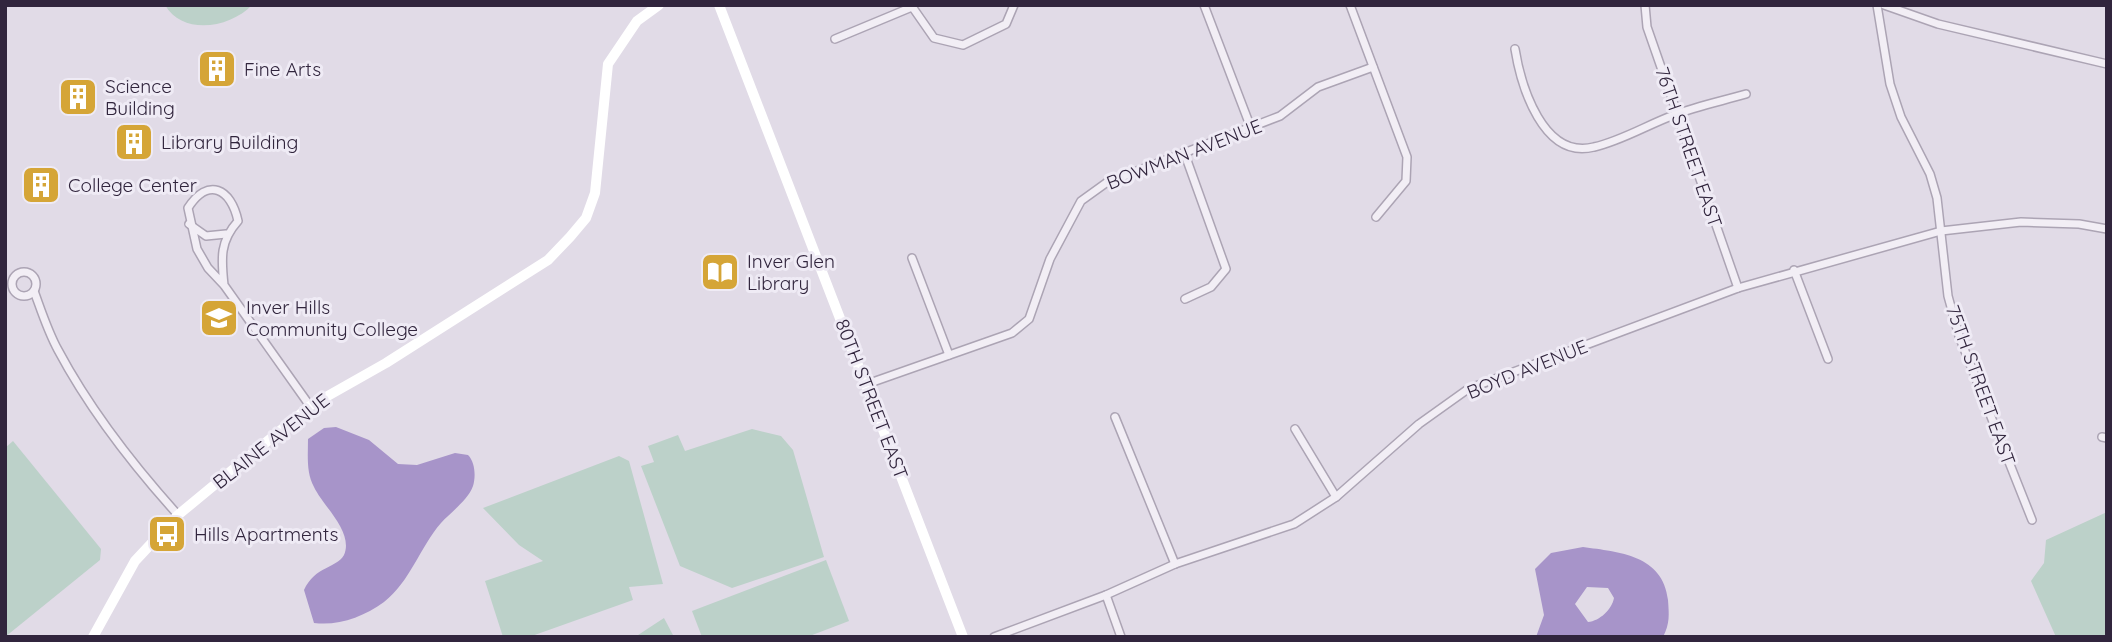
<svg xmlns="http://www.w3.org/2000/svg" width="2112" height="642" font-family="Quicksand,sans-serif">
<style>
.green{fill:#bcd1c9}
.water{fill:#a794c9;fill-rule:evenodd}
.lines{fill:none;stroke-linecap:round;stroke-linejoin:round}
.street-casing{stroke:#aca4b4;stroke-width:10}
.street{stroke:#f2eef5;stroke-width:7}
.secondary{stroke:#fff;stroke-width:10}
.labels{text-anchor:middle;stroke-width:6;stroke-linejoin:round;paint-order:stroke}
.poi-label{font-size:19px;fill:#31253d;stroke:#efebf5;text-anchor:start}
.street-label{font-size:19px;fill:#31253d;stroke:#efebf5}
</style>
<rect width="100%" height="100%" fill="#e1dbe7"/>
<!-- green -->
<g class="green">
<path d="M165,5H252C230,28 183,36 165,5Z"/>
<path d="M752,429L781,436L793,450L824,557L732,588L680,566L641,466L654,462L648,446L678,435L685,451Z"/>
<path d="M13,441L101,549L100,560L5,637V448Z"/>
<path d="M619,456L629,461L663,584L629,587L633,600L529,637H503L485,581L543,561L519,545L483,508Z"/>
<path d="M2107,512V637H2056L2031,581L2044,563L2046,540Z"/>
<path d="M826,560L849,621L807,637H702L692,611Z"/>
<path d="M664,618L674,637H635Z"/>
</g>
<!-- water -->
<g class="water">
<path d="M336,427L369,440L398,464L417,465L455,453L468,455C475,462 476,476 473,486C468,500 451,512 441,523C420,547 410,582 384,602C363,617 339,626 314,623L304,590C315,566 337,568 344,555C354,532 323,506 314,487C306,472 308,456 308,439L324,428Z"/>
<path d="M1583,547C1619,552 1663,555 1668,600C1669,615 1670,623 1663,637H1536L1544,615L1535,569L1551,553ZM1587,587L1608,588L1614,598C1612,609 1600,621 1588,622L1575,604Z"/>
</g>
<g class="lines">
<defs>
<g id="street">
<path d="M911,5L934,38L963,45L1006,24L1014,5"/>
<path d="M1204,5L1251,128"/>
<path d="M1350,5L1407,157L1406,181L1376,217"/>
<path d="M1645,5L1647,27L1738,288"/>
<path d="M1877,5L1890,84L1901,117L1930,174L1937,198L1948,296L1959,336L2032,520"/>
<path d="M1884,5L1938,24L2107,64"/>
<path d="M835,39L912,7"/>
<path d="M1515,49C1521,86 1543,160 1594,147C1621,141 1647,125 1674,115C1697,106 1722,101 1746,94"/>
<path d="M1184,152L1226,269L1211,287L1185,299"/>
<path d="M189,224L206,236L226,234"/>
<path d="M912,258L949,355"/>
<path d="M1794,270L1828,359"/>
<circle cx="24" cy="284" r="12"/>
<path d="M224,285C221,258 220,241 238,221C231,188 208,177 188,208L197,249L208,268L224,285L310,406"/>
<path d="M34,291C41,310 48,332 58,350C90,410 132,464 178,515"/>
<path d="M867,384L1012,333L1029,319L1050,259L1081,201L1106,183L1280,116L1318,87L1373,67"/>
<path d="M1115,417L1175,564"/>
<path d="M1295,429L1336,497"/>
<path d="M2102,437L2107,438"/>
<path d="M1106,595L1121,637"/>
<path d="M994,637L1106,595L1175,564L1294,524L1336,497L1419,424L1468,389L1738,288L1941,231L2021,222L2079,224L2107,229"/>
</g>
</defs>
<!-- street casing -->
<use href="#street" class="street-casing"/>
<!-- street -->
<use href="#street" class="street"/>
<!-- secondary -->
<g class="secondary">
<path d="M719,5L963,637"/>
<path d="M93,637L135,561L178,515L310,406L386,363L548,260L570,237L586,218L595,193L608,64L637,21L659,5"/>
</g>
</g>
<!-- icons -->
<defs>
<symbol id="building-square" viewBox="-11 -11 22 22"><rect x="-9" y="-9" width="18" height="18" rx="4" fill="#d5a537" stroke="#efebf5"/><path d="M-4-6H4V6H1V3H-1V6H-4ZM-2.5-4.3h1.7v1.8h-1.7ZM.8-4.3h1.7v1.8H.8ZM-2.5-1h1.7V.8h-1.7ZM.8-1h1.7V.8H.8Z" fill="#fff"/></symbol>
<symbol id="library-square" viewBox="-11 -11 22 22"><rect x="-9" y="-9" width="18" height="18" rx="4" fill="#d5a537" stroke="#efebf5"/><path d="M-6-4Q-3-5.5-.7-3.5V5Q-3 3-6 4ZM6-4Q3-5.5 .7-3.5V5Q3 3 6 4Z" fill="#fff"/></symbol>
<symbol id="university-square" viewBox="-11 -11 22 22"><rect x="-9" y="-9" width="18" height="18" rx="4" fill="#d5a537" stroke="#efebf5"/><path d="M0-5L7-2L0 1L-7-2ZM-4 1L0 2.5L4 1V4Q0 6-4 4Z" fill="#fff"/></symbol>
<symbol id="bus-square" viewBox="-11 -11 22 22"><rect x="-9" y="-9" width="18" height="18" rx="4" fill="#d5a537" stroke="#efebf5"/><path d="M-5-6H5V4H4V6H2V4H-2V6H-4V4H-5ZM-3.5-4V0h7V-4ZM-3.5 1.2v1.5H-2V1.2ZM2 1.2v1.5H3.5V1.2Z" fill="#fff"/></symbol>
</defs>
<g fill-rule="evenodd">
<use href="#building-square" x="195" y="47" width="44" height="44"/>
<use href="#building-square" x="56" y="75" width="44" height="44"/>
<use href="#building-square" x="112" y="120" width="44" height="44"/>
<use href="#building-square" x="19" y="163" width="44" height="44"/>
<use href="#library-square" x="698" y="250" width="44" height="44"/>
<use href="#university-square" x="197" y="296" width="44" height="44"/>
<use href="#bus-square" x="145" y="512" width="44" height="44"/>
</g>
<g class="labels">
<!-- poi labels -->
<g class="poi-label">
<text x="244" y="76">Fine Arts</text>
<text x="105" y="93">Science<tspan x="105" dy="22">Building</tspan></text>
<text x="161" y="149">Library Building</text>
<text x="68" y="192">College Center</text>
<text x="747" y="268">Inver Glen<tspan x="747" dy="22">Library</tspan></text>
<text x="246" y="314">Inver Hills<tspan x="246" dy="22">Community College</tspan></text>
<text x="194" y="541">Hills Apartments</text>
</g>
<!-- street labels -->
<g class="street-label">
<text transform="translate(1689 147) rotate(71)" y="7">76TH STREET EAST</text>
<text transform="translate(1184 154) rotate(-21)" y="7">BOWMAN AVENUE</text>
<text transform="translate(1527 369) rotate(-22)" y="7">BOYD AVENUE</text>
<text transform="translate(1981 385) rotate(70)" y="7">75TH STREET EAST</text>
<text transform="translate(872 399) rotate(69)" y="7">80TH STREET EAST</text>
<text transform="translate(271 441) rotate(-38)" y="7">BLAINE AVENUE</text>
</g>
</g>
<!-- border -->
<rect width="2112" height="642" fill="none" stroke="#31253d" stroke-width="14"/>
</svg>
